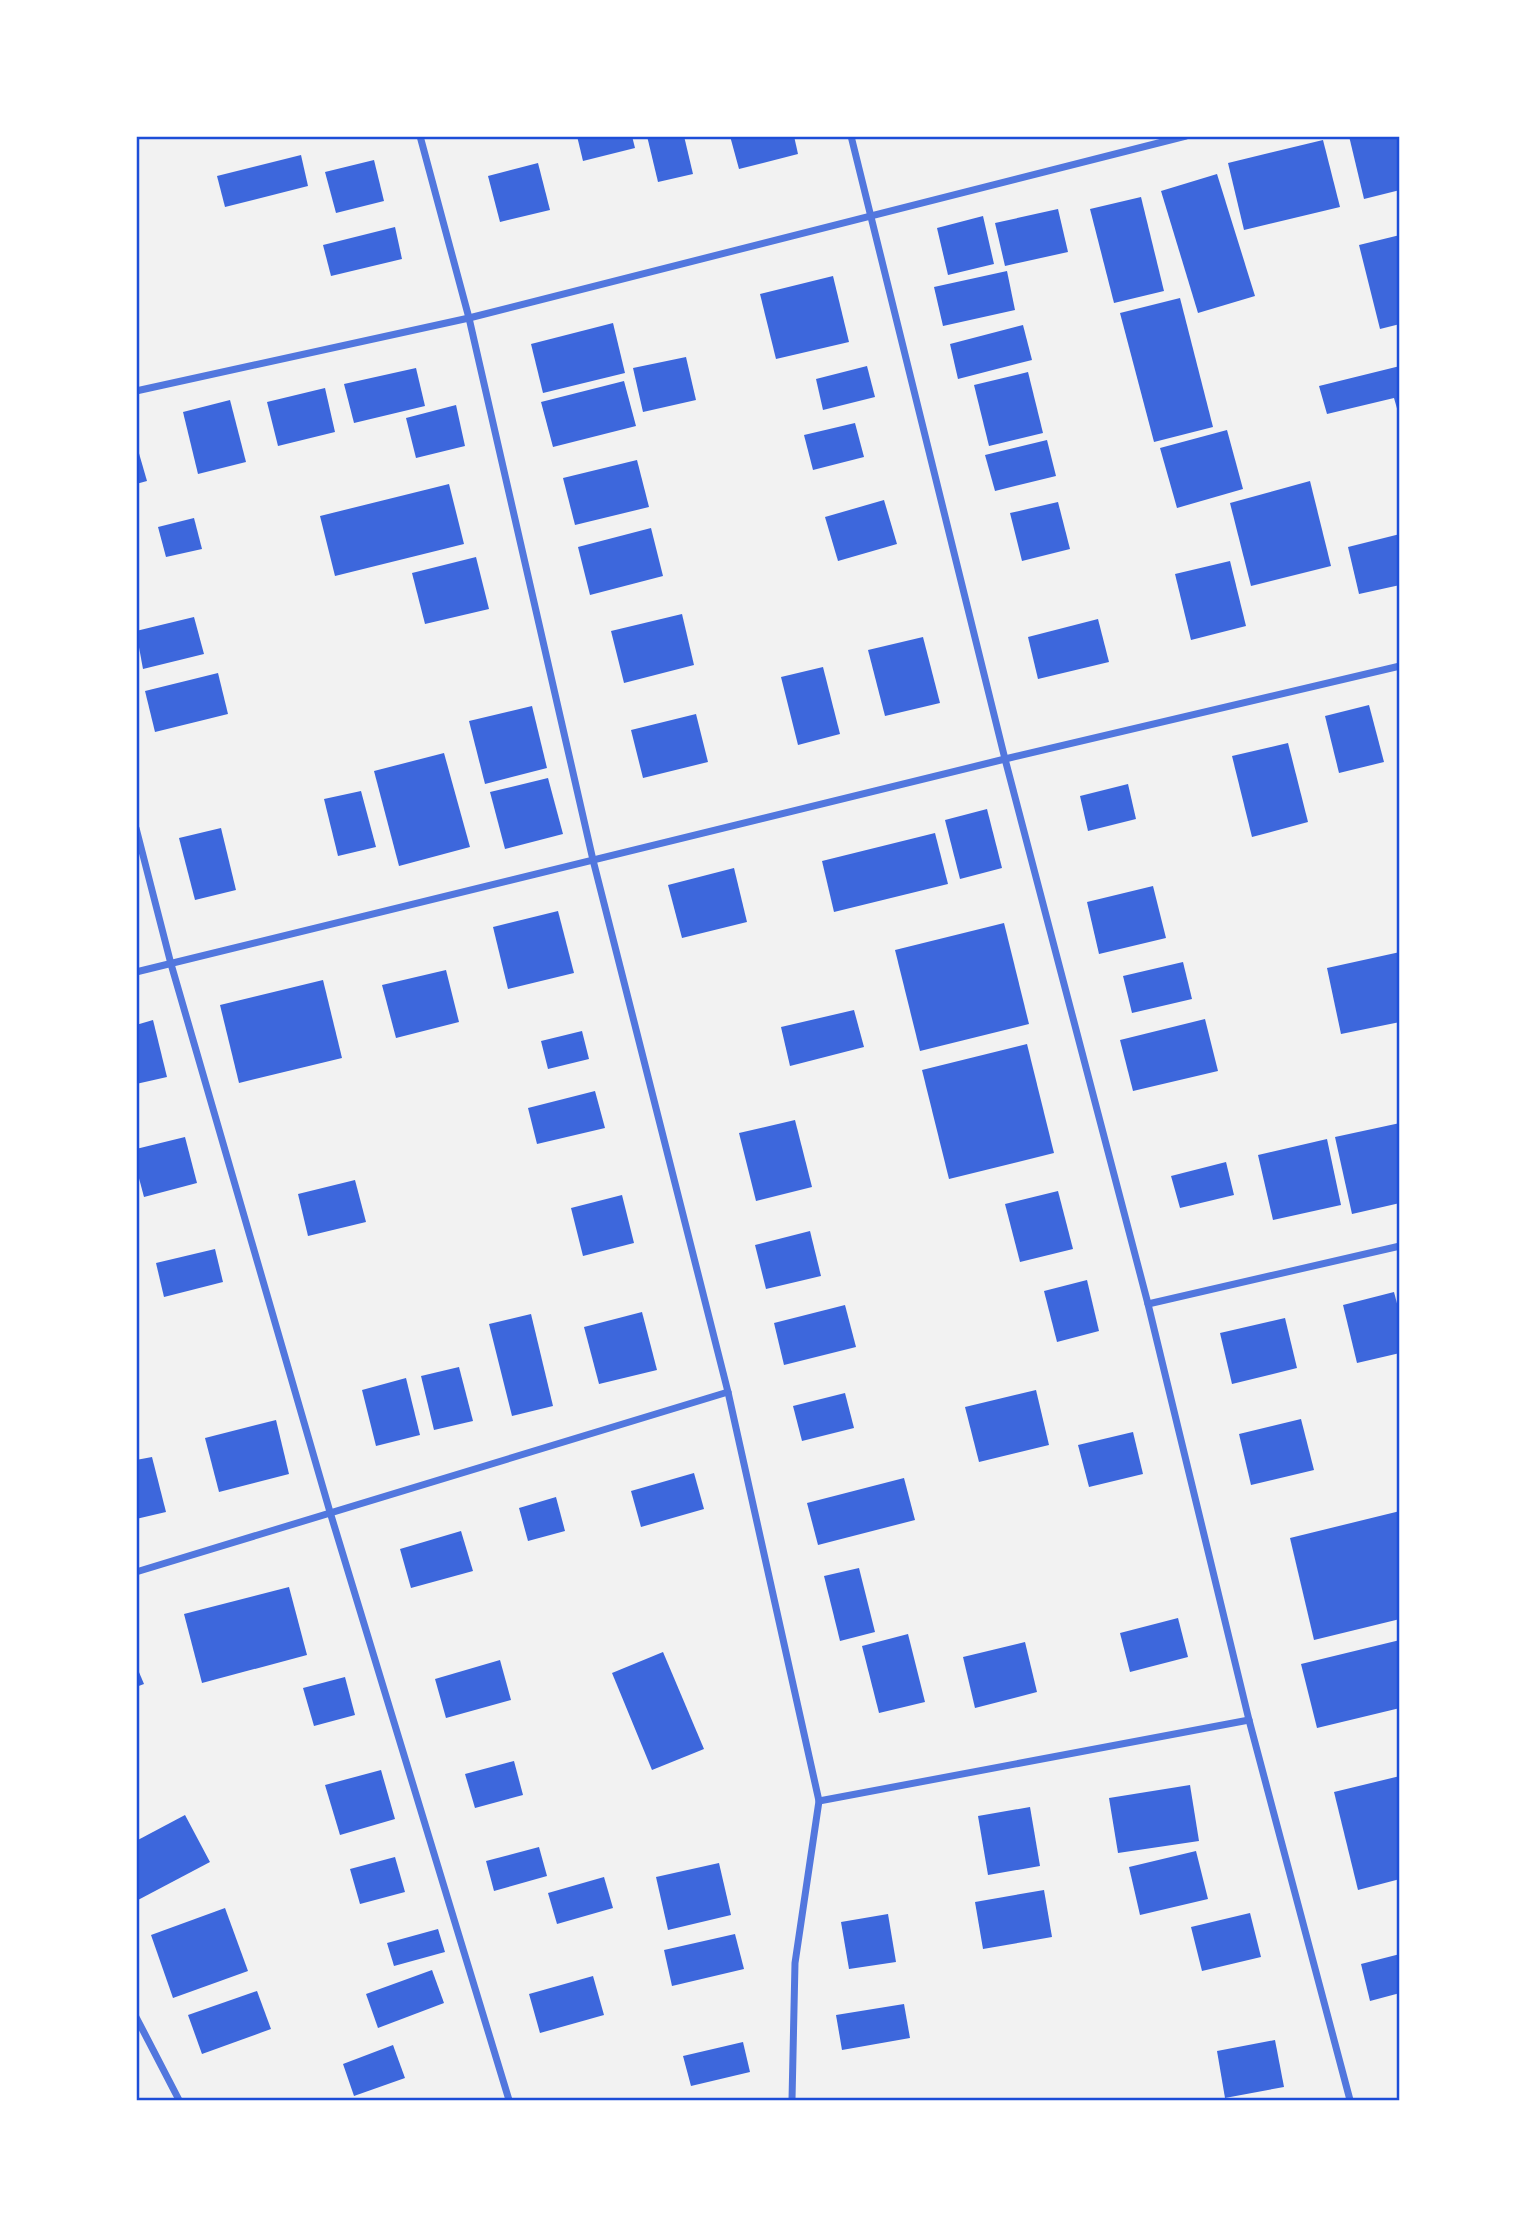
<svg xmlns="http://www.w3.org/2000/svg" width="1536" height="2237" font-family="'Noto Serif',serif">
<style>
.building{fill:#3d67dc}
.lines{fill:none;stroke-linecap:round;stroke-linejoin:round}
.minor{stroke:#5277de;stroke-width:7}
.neatline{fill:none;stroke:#1d4ed8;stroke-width:2.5}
</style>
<rect width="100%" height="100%" fill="#f2f2f2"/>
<!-- building -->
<g class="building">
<path d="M577,136H632L635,148L583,161Z"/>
<path d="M647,136H684L693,174L658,182Z"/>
<path d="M730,136H794L798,154L739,169Z"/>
<path d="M1349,136H1400V190L1364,199Z"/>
<path d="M1323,140L1340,207L1244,230L1228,163Z"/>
<path d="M301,155L308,186L225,207L217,176Z"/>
<path d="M374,160L384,201L336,213L325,172Z"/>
<path d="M538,163L550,210L500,222L488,176Z"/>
<path d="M1217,174L1255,296L1198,313L1161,191Z"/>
<path d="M1141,197L1164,291L1114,303L1090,209Z"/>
<path d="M1058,209L1068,252L1005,266L995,223Z"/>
<path d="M983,216L994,264L948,275L937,228Z"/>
<path d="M395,227L402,259L331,276L323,245Z"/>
<path d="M1400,235V324L1380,329L1359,245Z"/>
<path d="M1007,271L1015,310L943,326L934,287Z"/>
<path d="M833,276L849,342L776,359L760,294Z"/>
<path d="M1180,298L1213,427L1154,442L1120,313Z"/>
<path d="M613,323L625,373L543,393L531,344Z"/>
<path d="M1023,325L1032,360L958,379L950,344Z"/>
<path d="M686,357L696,400L643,412L633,368Z"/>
<path d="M867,366L875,397L823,410L816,379Z"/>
<path d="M1400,366V419L1394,398L1327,414L1319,386Z"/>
<path d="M416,368L425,406L354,423L344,384Z"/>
<path d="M1028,372L1043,433L989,446L974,385Z"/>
<path d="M624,381L636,426L553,447L541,402Z"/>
<path d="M325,388L335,432L278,446L267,402Z"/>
<path d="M230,400L246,462L198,474L183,412Z"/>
<path d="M456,405L465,446L416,458L406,418Z"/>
<path d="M855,423L864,457L813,470L804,435Z"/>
<path d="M1227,430L1243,489L1177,508L1160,448Z"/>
<path d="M1047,440L1056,476L995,491L985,455Z"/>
<path d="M136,443L147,481L136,484Z"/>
<path d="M637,460L649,507L575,525L563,478Z"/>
<path d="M1310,481L1331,566L1251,586L1230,503Z"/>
<path d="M449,484L464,544L335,576L320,516Z"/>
<path d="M884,500L897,544L838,561L825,517Z"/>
<path d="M1058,502L1070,549L1022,561L1010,513Z"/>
<path d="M194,518L202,549L166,557L158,527Z"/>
<path d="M651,528L663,576L590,595L578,547Z"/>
<path d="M1400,534V585L1359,594L1348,547Z"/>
<path d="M476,557L489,609L425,624L412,573Z"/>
<path d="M1230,561L1246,626L1191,640L1175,574Z"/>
<path d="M682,614L694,665L624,683L611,631Z"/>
<path d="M194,617L204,654L143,669L136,631Z"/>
<path d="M1098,619L1109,662L1038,679L1028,637Z"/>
<path d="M923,637L940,703L885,716L868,650Z"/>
<path d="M823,667L840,734L798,745L781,677Z"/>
<path d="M218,673L228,714L155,732L145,691Z"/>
<path d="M1369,705L1384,762L1339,773L1325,716Z"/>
<path d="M532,706L547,768L485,784L469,721Z"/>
<path d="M696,714L708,762L643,778L631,730Z"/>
<path d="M1288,743L1308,822L1252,837L1232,756Z"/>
<path d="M444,753L470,847L399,866L374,771Z"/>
<path d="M548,778L563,834L505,849L490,792Z"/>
<path d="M1128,784L1136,819L1088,831L1080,796Z"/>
<path d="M361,791L376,847L338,856L324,799Z"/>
<path d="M987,809L1002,868L960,879L945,820Z"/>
<path d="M221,828L236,890L195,900L179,838Z"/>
<path d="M935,833L948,884L834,912L822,861Z"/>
<path d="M734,868L747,922L682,938L668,885Z"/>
<path d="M1153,886L1166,938L1099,954L1087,902Z"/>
<path d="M558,911L574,973L508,989L493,927Z"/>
<path d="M1004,923L1029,1024L920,1051L895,950Z"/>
<path d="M1400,952V1022L1341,1034L1327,968Z"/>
<path d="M1183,962L1192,999L1132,1013L1123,976Z"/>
<path d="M446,970L459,1022L396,1038L382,985Z"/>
<path d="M323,980L342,1058L239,1083L220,1005Z"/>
<path d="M854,1010L864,1047L790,1066L781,1027Z"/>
<path d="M1205,1019L1218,1071L1133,1091L1120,1040Z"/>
<path d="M153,1020L167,1077L136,1084V1025Z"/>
<path d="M582,1031L589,1059L548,1069L541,1041Z"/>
<path d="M1027,1044L1054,1153L949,1179L922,1070Z"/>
<path d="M595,1091L605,1128L537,1144L528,1108Z"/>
<path d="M795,1120L812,1187L756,1201L739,1133Z"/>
<path d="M1400,1123V1203L1352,1214L1335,1137Z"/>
<path d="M185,1137L197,1183L144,1197L136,1167V1149Z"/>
<path d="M1327,1139L1341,1205L1273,1220L1258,1155Z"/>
<path d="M1226,1162L1234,1195L1180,1208L1171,1176Z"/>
<path d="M355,1180L366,1222L308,1236L298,1194Z"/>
<path d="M1058,1191L1073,1249L1020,1262L1005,1204Z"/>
<path d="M622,1195L634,1243L583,1256L571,1208Z"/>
<path d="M810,1231L821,1276L766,1289L755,1245Z"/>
<path d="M215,1249L223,1282L164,1297L156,1263Z"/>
<path d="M1087,1280L1099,1331L1057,1342L1044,1291Z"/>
<path d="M1394,1292L1400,1315V1353L1357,1363L1343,1305Z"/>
<path d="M845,1305L856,1347L784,1365L774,1323Z"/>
<path d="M642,1312L657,1370L599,1384L584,1327Z"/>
<path d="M531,1314L553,1406L512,1416L489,1324Z"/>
<path d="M1285,1318L1297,1368L1232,1384L1220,1333Z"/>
<path d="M459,1367L473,1421L434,1430L421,1376Z"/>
<path d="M406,1378L420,1435L376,1446L362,1390Z"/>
<path d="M1036,1390L1049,1445L979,1462L965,1407Z"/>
<path d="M845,1393L854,1428L802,1441L793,1406Z"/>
<path d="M1301,1419L1314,1470L1251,1485L1239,1434Z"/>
<path d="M276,1420L289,1474L219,1492L205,1438Z"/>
<path d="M1133,1432L1143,1474L1089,1487L1078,1445Z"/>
<path d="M152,1457L166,1512L136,1519V1460Z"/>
<path d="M694,1473L704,1509L641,1527L631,1491Z"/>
<path d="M904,1478L915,1520L818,1545L807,1503Z"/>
<path d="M556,1497L565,1531L528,1541L519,1508Z"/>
<path d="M1400,1511V1619L1314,1640L1290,1538Z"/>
<path d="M461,1531L473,1571L411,1588L400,1549Z"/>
<path d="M859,1568L875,1632L840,1641L824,1576Z"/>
<path d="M289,1587L307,1655L202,1683L184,1614Z"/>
<path d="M1178,1618L1188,1657L1130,1672L1120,1633Z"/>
<path d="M908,1634L925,1702L879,1713L862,1646Z"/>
<path d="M1400,1640V1708L1317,1728L1301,1664Z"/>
<path d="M1025,1642L1037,1692L975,1708L963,1657Z"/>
<path d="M663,1652L704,1749L652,1770L612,1673Z"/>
<path d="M500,1660L511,1700L446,1718L435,1679Z"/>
<path d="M136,1665L144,1684L136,1687Z"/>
<path d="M345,1677L355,1715L314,1726L303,1688Z"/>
<path d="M514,1761L523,1795L475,1808L465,1774Z"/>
<path d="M381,1770L395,1819L340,1835L325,1785Z"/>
<path d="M1400,1776V1879L1358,1890L1334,1792Z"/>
<path d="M1190,1785L1199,1841L1118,1853L1109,1798Z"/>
<path d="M1030,1807L1040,1866L988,1875L978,1816Z"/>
<path d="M185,1815L210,1862L138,1900L136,1841Z"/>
<path d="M539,1847L547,1876L494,1891L486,1861Z"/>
<path d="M1196,1851L1208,1899L1140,1915L1129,1867Z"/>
<path d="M395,1857L405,1892L360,1904L350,1869Z"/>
<path d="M719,1863L731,1915L668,1930L656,1877Z"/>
<path d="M604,1877L613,1908L557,1924L548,1893Z"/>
<path d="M1044,1890L1052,1937L983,1949L975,1902Z"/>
<path d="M225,1908L248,1971L173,1998L151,1935Z"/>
<path d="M1250,1913L1261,1957L1202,1971L1191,1927Z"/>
<path d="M888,1914L896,1962L849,1969L841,1922Z"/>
<path d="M438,1929L445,1952L394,1966L387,1943Z"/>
<path d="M735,1934L744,1969L672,1986L664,1950Z"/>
<path d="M1400,1954V1993L1370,2001L1361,1964Z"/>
<path d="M432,1970L444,2003L378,2028L366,1994Z"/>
<path d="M593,1976L604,2015L540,2033L529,1994Z"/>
<path d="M257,1991L271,2029L202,2054L188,2015Z"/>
<path d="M904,2004L910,2038L842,2050L836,2015Z"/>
<path d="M1275,2040L1284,2087L1225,2098L1217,2051Z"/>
<path d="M743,2042L750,2072L691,2086L683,2056Z"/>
<path d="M393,2045L405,2078L354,2096L343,2064Z"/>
</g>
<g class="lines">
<!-- minor -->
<g class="minor">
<path d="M420,136L469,318L593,860L728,1392L819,1801L795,1963L792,2100"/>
<path d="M851,136L1005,759L1148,1304L1249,1720L1350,2100"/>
<path d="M136,391L469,318L1186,136"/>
<path d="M136,828L171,964L330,1512L509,2100"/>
<path d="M136,972L1005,759L1400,666"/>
<path d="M1148,1304L1400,1246"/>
<path d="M136,1572L728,1392"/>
<path d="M819,1801L1249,1720"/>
<path d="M136,2017L179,2100"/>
</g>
</g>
<!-- border -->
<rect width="1536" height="2237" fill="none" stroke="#ffffff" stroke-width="276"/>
<rect x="138" y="138" width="1260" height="1961" class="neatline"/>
</svg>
